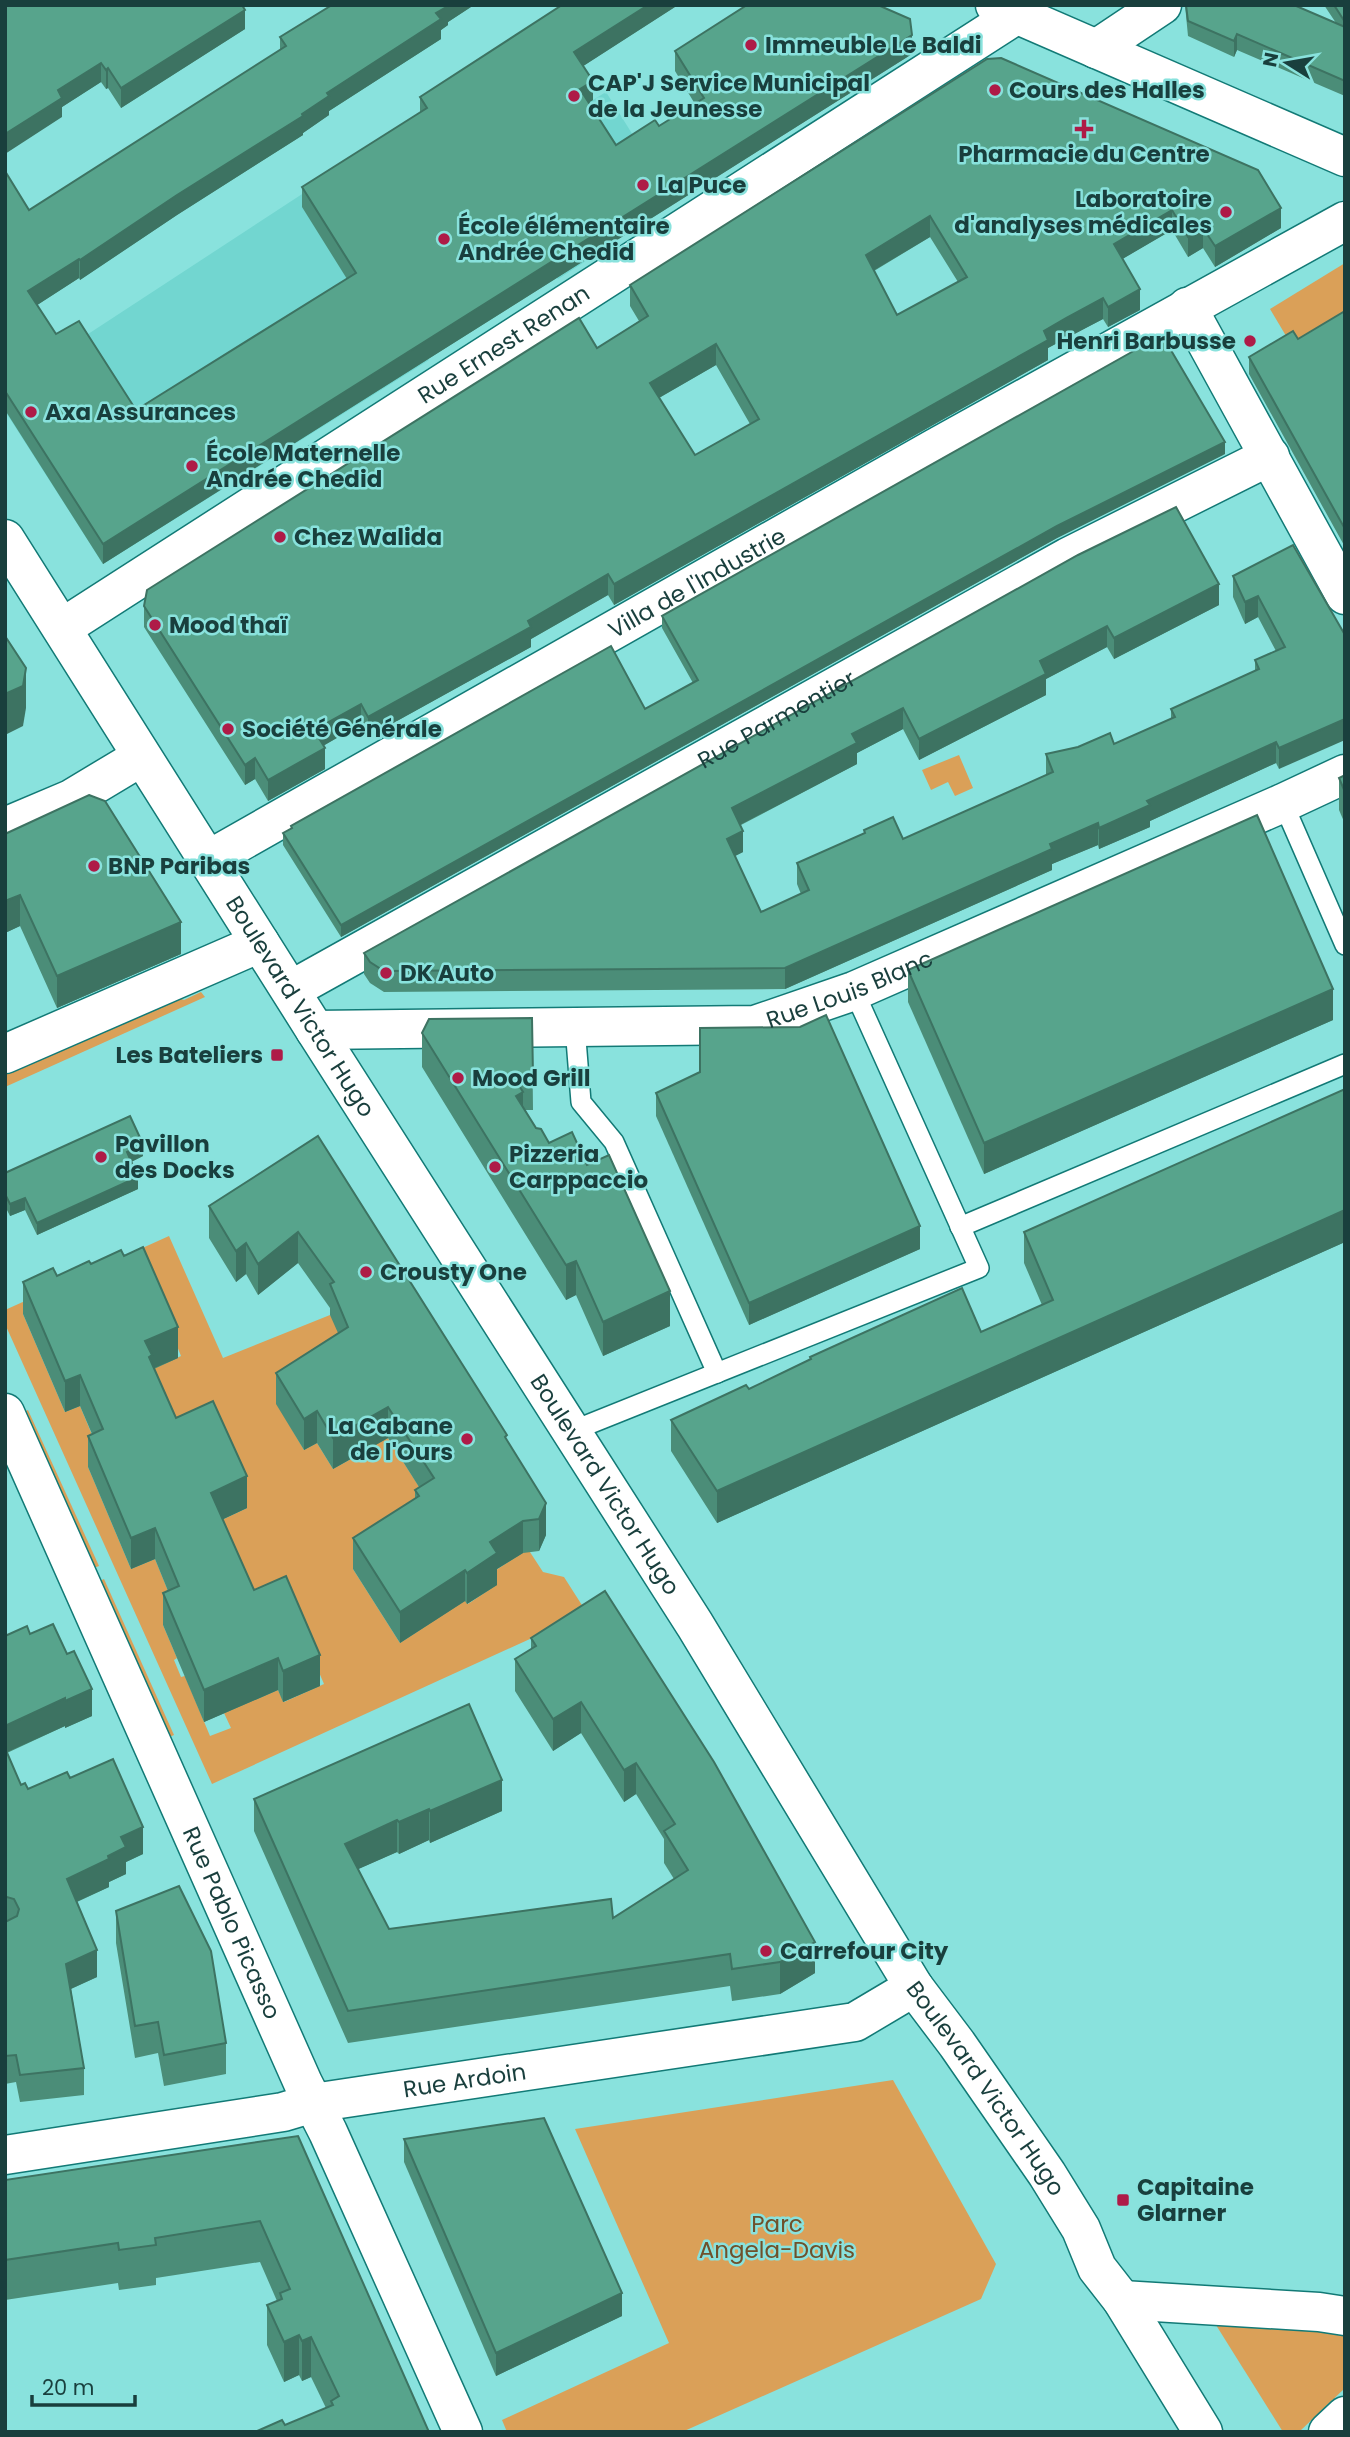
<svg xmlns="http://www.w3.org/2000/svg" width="1350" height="2437" font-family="Poppins,sans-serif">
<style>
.built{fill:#72d6d0}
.green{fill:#daa058;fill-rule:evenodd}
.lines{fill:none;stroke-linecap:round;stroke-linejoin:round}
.service-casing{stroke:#127a76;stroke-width:22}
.minor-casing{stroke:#127a76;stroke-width:41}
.tertiary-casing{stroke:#127a76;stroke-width:41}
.secondary-casing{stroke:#127a76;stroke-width:41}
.primary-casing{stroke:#127a76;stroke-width:41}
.service{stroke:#fff;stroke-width:19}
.minor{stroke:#fff;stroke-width:38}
.tertiary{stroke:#fff;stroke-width:38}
.secondary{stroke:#fff;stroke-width:38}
.primary{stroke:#fff;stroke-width:38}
.wall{fill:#4b8d78;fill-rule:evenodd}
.shaded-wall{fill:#3d7362}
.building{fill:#57a48c;stroke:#3d7362;stroke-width:2;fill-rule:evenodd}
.poi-dot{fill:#ae1b47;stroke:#89e2dd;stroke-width:2.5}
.labels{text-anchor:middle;stroke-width:5;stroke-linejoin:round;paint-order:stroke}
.poi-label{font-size:23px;font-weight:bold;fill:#193f3d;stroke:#89e2dd;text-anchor:start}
.street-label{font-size:23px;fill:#193f3d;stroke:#89e2dd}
.park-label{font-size:23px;fill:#6f512b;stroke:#89e2dd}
</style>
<rect width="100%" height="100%" fill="#89e2dd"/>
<!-- built -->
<path class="built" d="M606,92L641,148L565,197L600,252L558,279L523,225L394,307L429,360L103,564L5,411V386L79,340L420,117L580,108Z"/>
<!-- green -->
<g class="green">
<path d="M1345,263V329L1298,356L1270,309Z"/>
<path d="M959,755L973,788L955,796L948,782L931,790L922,770Z"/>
<path d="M201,992L205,997L5,1087V1068L172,995L184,1000Z"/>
<path d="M169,1236L223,1358L330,1315L348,1341L345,1343L352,1355L277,1404L304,1450L317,1443L333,1469L360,1454L356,1444L382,1429L434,1510L415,1521L419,1527L353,1569L400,1643L429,1624L425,1617L461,1594L468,1604L496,1585L490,1574L528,1549L543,1572L564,1577L587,1613L212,1784L5,1324V1310ZM144,1279L171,1342L175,1341L181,1356L161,1365L156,1353L140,1360L152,1387L149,1389L176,1449L214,1433L247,1508L211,1525L254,1622L287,1608L311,1664L315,1663L324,1684L284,1702L278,1690L224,1713L231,1728L210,1736L185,1676L181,1677L174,1660L177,1658L163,1625L179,1618L155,1559L131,1569L88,1467L103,1461L80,1406L65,1412L23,1314L52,1300L57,1308L89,1292L91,1295L121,1282L124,1287Z"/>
<path d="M28,1410L99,1566L86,1571L16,1416Z"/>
<path d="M104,1579L174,1735L162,1740L91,1585Z"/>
<path d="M893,2080L996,2264L981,2299L682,2432H507L502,2420L669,2343L575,2129Z"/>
<path d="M1216,2325L1345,2332V2388L1299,2432H1283Z"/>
</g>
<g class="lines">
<defs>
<g id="service">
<path d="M1283,803L1345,945"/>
<path d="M575,1027L581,1102L614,1142L717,1373"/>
<path d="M960,1227L1345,1064"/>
<path d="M572,1431L979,1268L854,991"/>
</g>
<g id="minor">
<path d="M1187,307L1345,595"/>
<path id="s1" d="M62,628L1016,15"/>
<path d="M5,827L71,799L141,757"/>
<path id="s2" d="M208,860L935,448L1345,221"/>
<path id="s3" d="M291,990L1068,557L1270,456"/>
<path id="s4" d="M315,1030L755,1025L854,991L1283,803L1345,774"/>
<path d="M5,1054L260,943"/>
<path id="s5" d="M5,1413L303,2083L328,2132L463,2432"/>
<path id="s6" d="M5,2155L283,2112L313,2103L855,2022L914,1987"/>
</g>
<g id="tertiary">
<path d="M1096,49L1162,5"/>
<path d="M1122,2300L1319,2312L1345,2316"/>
<path d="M1328,2432L1345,2416"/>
</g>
<g id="secondary">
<path id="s7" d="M5,539L315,1030L695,1625L914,1987L957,2044L1047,2174L1081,2229L1097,2268L1122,2300L1203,2432"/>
</g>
<path id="primary" d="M995,5L1345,157"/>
</defs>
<!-- service casing -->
<use href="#service" class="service-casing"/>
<!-- minor casing -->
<use href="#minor" class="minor-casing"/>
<!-- tertiary casing -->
<use href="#tertiary" class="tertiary-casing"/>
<!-- secondary casing -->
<use href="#secondary" class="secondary-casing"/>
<!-- primary casing -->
<use href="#primary" class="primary-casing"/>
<!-- service -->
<use href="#service" class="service"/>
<!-- minor -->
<use href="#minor" class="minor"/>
<!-- tertiary -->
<use href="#tertiary" class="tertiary"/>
<!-- secondary -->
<use href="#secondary" class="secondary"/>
<!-- primary -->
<use href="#primary" class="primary"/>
</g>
<!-- wall -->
<g class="wall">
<path d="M5,5L245,29L121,108L108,88L106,89L101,82L62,107V117Z"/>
<path d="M332,5H474L448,22V25L441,30V39L329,111V115L303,133V135L177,215L80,280L79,278L37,305L56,334L136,410L347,279L302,207V187L420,113V97L562,5H678L583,66L593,100L589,102L616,145L659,126L695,104L675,71V51L912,54L103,564L5,410V171L29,210L280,50V37Z"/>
<path d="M1185,5H1294L1336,23L1324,5H1345V96L1237,50L1234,57L1188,36Z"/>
<path d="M987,59L1281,228L1215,267L1203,248L1188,257L1172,230L1122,259L1140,310L1108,327L1103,319L1066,338L1048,348V360L614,605L608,595L531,639V647L368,737L361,724L323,746L325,769L268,801L255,779L245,785L144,627V606L597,348L639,321L630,306V285ZM930,237L958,282L897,315L874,271ZM716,365L750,424L695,455L659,398Z"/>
<path d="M1345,311V547L1249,374V357L1298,339Z"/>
<path d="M1225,454L1057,538L341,937L283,845V833L291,829V826L645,709L693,683L662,628V616Z"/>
<path d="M1293,545L1279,769L1276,763L1150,821V827L1099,849L1098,845L1052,864V870L785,989L384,992L370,983L364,974V953L1078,555L1219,605L1114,659L1107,647L1046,679V695L919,760L903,729L857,753V764L741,825L743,852L735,856L761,912L801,894L797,884V863L864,834V830L903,839L1046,775V754L1114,744L1171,719V709L1255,671V660L1276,651L1258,617L1245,624L1233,597V576Z"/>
<path d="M1345,775V824L1339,810V778Z"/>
<path d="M5,834L181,954L57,1008L20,926L5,933Z"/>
<path d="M908,970L1333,1020L984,1174L908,1002Z"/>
<path d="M532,1018L533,1110H525L536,1128L549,1143L587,1165L670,1326L603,1356L576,1295L566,1300L422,1067V1033Z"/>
<path d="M1345,1089V1242L717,1523L671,1451V1420L749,1389L810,1359V1357L981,1332L1042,1305L1024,1263V1232Z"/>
<path d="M656,1093L920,1249L749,1325L656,1116Z"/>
<path d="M318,1136L507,1440L546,1535L539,1551L523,1553L497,1569V1585L467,1604L465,1601L400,1643L353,1569V1538L415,1499V1490L419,1487L388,1438L333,1469L317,1443L304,1450L276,1404V1373L338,1333L330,1315V1308L298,1263L258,1295L246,1274L236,1282L209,1238V1206Z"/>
<path d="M143,1156L131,1162L138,1189L37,1235L25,1210L10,1216L5,1206V1173Z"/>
<path d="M91,1264L178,1358L154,1369L176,1418L247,1508L223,1519L254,1590L320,1686L283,1702L278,1690L204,1722L163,1625V1593L168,1591L155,1559L131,1569L88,1467V1436L92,1434L80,1406L65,1412L23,1314V1282L57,1276Z"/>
<path d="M30,1634L92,1716L65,1728V1726L7,1753L21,1785L28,1789L70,1778L143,1854L126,1862V1874L109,1882V1887L77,1902L97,1977L71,1989L84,2068V2095L20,2102L16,2082L5,2084V1636Z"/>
<path d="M531,1638L815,1973L780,1994L732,2001L730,1986L348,2043L254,1831V1799L502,1811L430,1843L429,1840L399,1854L397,1852L358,1869L389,1929L613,1918L674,1879L664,1863V1839L636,1794L624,1802L581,1733L553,1751L515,1691V1659L531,1649Z"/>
<path d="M116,1911L226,2043V2074L164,2086L158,2053L135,2058L116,1943Z"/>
<path d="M298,2136L429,2432L285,2425L326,2408L311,2377L302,2381L299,2375L284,2382L267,2345V2305L277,2301L260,2262L156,2278V2285L119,2290L118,2283L5,2300V2180Z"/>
<path d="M404,2139L622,2316L496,2376L404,2162Z"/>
</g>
<!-- shaded-wall -->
<g class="shaded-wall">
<path d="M447,5H474L448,22V25L441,30V39L329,111V115L303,133V135L177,215L80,280V260L327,93Z"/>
<path d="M648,5H678L574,72V52Z"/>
<path d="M245,10V29L121,108V88Z"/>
<path d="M1237,34V50L1234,57V41Z"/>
<path d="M912,35V54L103,564V544Z"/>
<path d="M101,63V82L62,107V117L5,154V134L58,90Z"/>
<path d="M108,68V88L106,89V70Z"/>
<path d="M593,81V100L580,108V89Z"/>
<path d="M1281,208V228L1215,267V246Z"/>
<path d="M1172,210V230L1114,264V244Z"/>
<path d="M930,216V237L866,275V255Z"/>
<path d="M1203,228V248L1188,257V237Z"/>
<path d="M79,259V278L28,311V291Z"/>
<path d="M1140,289V310L1108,327V307Z"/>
<path d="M1103,298V319L1048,348V360L614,605V584L1044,331Z"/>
<path d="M716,344V365L650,403V383Z"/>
<path d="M1225,442V454L1057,538L341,937V925L1057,526Z"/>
<path d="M608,574V595L531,639V647L368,737V717L528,621Z"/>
<path d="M1219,584V605L1114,659V638Z"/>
<path d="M1258,596V617L1245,624V602Z"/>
<path d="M1107,626V647L1046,679V695L919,760V739L1040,661Z"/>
<path d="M26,668V708L23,726L5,735V694Z"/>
<path d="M361,704V724L314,751V730Z"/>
<path d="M903,708V729L857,753V764L732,829V808L852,734Z"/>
<path d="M1345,719V740L1279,769V748Z"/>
<path d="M1276,742V763L1150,821V827L1099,849V828L1147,801Z"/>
<path d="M325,748V769L268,801V780Z"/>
<path d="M255,758V779L245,785V765Z"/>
<path d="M1098,823V845L1052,864V870L785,989V968L1050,844Z"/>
<path d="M743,831V852L727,860V839Z"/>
<path d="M20,895V926L5,933V901Z"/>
<path d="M181,922V954L57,1008V976Z"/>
<path d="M1333,989V1020L984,1174V1143Z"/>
<path d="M523,1092V1127L516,1096Z"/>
<path d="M143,1144V1156L127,1164V1152Z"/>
<path d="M138,1177V1189L37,1235V1223Z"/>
<path d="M25,1198V1210L10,1216V1204Z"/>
<path d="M1345,1210V1242L717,1523V1491Z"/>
<path d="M920,1226V1249L749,1325V1303Z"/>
<path d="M298,1232V1263L258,1295V1264Z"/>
<path d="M246,1243V1274L236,1282V1251Z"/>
<path d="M576,1261V1295L566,1300V1265Z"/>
<path d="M670,1291V1326L603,1356V1322Z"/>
<path d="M178,1327V1358L152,1369L145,1341Z"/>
<path d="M80,1375V1406L65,1412V1381Z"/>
<path d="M388,1407V1438L333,1469V1438Z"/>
<path d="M317,1411V1443L304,1450V1419Z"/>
<path d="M247,1476V1508L211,1525V1493Z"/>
<path d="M546,1503V1535L539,1551V1519Z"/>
<path d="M523,1521V1553L497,1569V1585L467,1604V1573L490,1542Z"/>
<path d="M155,1528V1559L131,1569V1538Z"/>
<path d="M465,1570V1601L400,1643V1612Z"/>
<path d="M320,1655V1686L283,1702V1671Z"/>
<path d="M278,1658V1690L204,1722V1690Z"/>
<path d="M92,1689V1716L65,1728V1701Z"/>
<path d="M65,1698V1726L5,1753V1726Z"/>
<path d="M581,1702V1733L553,1751V1719Z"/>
<path d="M636,1763V1794L624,1802V1770Z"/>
<path d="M502,1780V1811L430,1843V1811Z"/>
<path d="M429,1809V1840L399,1854V1822Z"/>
<path d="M397,1820V1852L345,1875V1844Z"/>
<path d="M143,1827V1854L126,1862V1874L109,1882V1887L67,1906V1879L108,1856L121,1837Z"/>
<path d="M7,1897V1924L5,1925V1898Z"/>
<path d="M815,1942V1973L780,1994V1962Z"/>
<path d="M97,1950V1977L66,1991V1964Z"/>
<path d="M622,2293V2316L496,2376V2353Z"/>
<path d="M299,2335V2375L284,2382V2342Z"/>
<path d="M311,2337V2377L302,2381V2341Z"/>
</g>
<!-- building -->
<g class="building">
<path d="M5,5H242L245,10L121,88L108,68L106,70L101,63L58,90L62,98L5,134Z"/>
<path d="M332,5L448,6L436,13L441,19L327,93L329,96L302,114L303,116L177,195L80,260L79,259L28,291L56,334L79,321L136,410L356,273L302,187L427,108L420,97L562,5H648L574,52L593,81L580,89L616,145L655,120L659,126L704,98L675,51L747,5H878L910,19L912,35L103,544L5,391V171L29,210L286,46L280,37Z"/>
<path d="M1186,5H1294L1345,27V81L1237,34L1234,41L1188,21Z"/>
<path d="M1334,5H1345V22Z"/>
<path d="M1001,58L1258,170L1281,208L1215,246L1203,228L1188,237L1172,210L1114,244L1140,289L1108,307L1103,298L1066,318L1044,331L1048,340L614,584L608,574L528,621L531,627L368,717L361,704L314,730L325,748L268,780L255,758L245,765L144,606L147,590L579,318L597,348L648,316L630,285L987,59ZM930,216L967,277L897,315L866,255ZM716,344L759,419L695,455L650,383Z"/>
<path d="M1345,311V529L1249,357L1293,331L1298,339Z"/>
<path d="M1162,335L1225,442L1057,526L341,925L283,833L292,828L291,826L611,646L645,709L698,680L662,616Z"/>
<path d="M1176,507L1219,584L1114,638L1107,626L1040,661L1046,674L919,739L903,708L852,734L857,743L732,808L743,831L727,839L761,912L809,890L797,863L865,833L864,830L893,817L903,839L1053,772L1046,754L1078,747L1110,733L1114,744L1175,717L1171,709L1259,669L1255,660L1285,647L1258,596L1245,602L1233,576L1293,545L1345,635V719L1279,748L1276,742L1147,801L1150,805L1099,828L1098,823L1050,844L1052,849L785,968L384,971L370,962L364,953L1078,555Z"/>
<path d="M5,636L26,668L23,686L5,694Z"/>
<path d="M1345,775V792L1339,778Z"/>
<path d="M89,795L105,801L181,922L57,976L20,895L5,901V834Z"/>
<path d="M1257,815L1333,989L984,1143L908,970Z"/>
<path d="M826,1015L920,1226L749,1303L656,1093L700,1072V1028L800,1027Z"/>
<path d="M532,1018L533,1076H513L523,1092L516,1096L536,1128L541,1129L549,1143L572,1132L587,1165L609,1155L670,1291L603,1322L576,1261L566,1265L422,1033L429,1019Z"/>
<path d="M1345,1089V1210L717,1491L671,1420L746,1385L749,1389L811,1359L810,1357L962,1288L981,1332L1053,1300L1024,1232Z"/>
<path d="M130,1116L143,1144L127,1152L138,1177L37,1223L25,1198L10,1204L5,1194V1173Z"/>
<path d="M318,1136L507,1435L505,1437L546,1503L539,1519L523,1521L490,1542L497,1553L467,1573L465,1570L400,1612L353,1538L419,1496L415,1490L434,1478L388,1407L333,1438L317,1411L304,1419L276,1373L348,1327L330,1284L334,1282L298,1232L258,1264L246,1243L236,1251L209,1206Z"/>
<path d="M143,1247L178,1327L145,1341L152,1355L149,1357L176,1418L213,1401L247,1476L211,1493L254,1590L286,1576L320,1655L283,1671L278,1658L204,1690L163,1593L179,1586L155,1528L131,1538L88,1436L103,1429L80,1375L65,1381L23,1282L53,1268L57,1276L89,1261L91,1264L121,1250L124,1256Z"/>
<path d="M605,1591L714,1762L815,1942L780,1962L732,1969L730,1954L348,2011L254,1799L469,1704L502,1780L430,1811L429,1809L399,1822L397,1820L345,1844L389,1929L611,1899L613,1918L688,1870L664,1831L675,1824L636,1763L624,1770L581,1702L553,1719L515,1659L536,1646L531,1638Z"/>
<path d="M53,1624L67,1654L74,1651L92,1689L65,1701V1698L5,1726V1636L27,1626L30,1634Z"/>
<path d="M5,1748L21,1785L25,1783L28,1789L67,1772L70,1778L113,1759L143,1827L121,1837L126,1847L108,1856L109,1859L67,1879L97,1950L66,1964L84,2068L20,2075L16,2055L5,2056V1922L17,1916L19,1909L14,1899L7,1897L5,1898Z"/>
<path d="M179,1886L211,1951L226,2043L164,2055L158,2022L135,2026L116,1911Z"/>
<path d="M544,2118L622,2293L496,2353L404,2139Z"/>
<path d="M298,2136L429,2432H255L282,2420L285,2425L333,2405L331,2401L339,2396L311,2337L302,2341L299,2335L284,2342L267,2305L282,2299L280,2293L290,2289L260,2221L155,2238L156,2245L119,2250L118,2243L5,2260V2180Z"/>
</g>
<!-- markers -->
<g class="poi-dot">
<circle cx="751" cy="45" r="7"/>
<circle cx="995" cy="90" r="7"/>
<circle cx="574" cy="96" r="7"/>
<path d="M1080.5 118.5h7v7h7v7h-7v7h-7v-7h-7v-7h7z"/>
<circle cx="643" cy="185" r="7"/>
<circle cx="1226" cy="212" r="7"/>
<circle cx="444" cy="239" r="7"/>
<circle cx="1250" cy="341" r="7"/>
<circle cx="31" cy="412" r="7"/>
<circle cx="192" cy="466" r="7"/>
<circle cx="280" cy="537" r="7"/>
<circle cx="155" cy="625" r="7"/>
<circle cx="228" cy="729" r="7"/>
<circle cx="94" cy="866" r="7"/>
<circle cx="386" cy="973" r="7"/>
<rect x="270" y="1048" width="14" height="14" rx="3.5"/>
<circle cx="458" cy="1078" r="7"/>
<circle cx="101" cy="1157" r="7"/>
<circle cx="495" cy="1167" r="7"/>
<circle cx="366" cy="1272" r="7"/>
<circle cx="467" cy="1439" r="7"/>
<circle cx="766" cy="1951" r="7"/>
<rect x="1116" y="2193" width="14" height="14" rx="3.5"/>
</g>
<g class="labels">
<!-- poi labels -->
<g class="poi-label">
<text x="765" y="53">Immeuble Le Baldi</text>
<text x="588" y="91">CAP'J Service Municipal<tspan x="588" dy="26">de la Jeunesse</tspan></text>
<text x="1009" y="98">Cours des Halles</text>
<text x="1084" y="162" text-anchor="middle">Pharmacie du Centre</text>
<text x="657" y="193">La Puce</text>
<text x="1212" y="207" text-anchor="end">Laboratoire<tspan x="1212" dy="26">d'analyses médicales</tspan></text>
<text x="458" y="234">École élémentaire<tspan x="458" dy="26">Andrée Chedid</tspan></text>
<text x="1236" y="349" text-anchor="end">Henri Barbusse</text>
<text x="45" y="420">Axa Assurances</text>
<text x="206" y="461">École Maternelle<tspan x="206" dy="26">Andrée Chedid</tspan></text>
<text x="294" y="545">Chez Walida</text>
<text x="169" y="633">Mood thaï</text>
<text x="242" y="737">Société Générale</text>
<text x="108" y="874">BNP Paribas</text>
<text x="400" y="981">DK Auto</text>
<text x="263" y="1063" text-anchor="end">Les Bateliers</text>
<text x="472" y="1086">Mood Grill</text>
<text x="115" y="1152">Pavillon<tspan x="115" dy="26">des Docks</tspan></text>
<text x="509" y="1162">Pizzeria<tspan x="509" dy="26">Carppaccio</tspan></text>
<text x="380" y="1280">Crousty One</text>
<text x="453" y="1434" text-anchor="end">La Cabane<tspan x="453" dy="26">de l'Ours</tspan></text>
<text x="780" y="1959">Carrefour City</text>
<text x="1137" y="2195">Capitaine<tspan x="1137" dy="26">Glarner</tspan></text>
</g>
<!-- street labels -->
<g class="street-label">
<text dy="8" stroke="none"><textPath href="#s1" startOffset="525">Rue Ernest Renan</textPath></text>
<text dy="8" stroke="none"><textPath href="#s2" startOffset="562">Villa de l'Industrie</textPath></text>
<text dy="8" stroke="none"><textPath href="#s3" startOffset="556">Rue Parmentier</textPath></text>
<text dy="8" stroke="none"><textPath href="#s4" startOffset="541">Rue Louis Blanc</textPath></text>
<text dy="8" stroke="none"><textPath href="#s7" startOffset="553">Boulevard Victor Hugo</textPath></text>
<text dy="8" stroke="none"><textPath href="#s7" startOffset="1120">Boulevard Victor Hugo</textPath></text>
<text dy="8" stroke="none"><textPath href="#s5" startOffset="558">Rue Pablo Picasso</textPath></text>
<text dy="8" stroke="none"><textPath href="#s6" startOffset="466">Rue Ardoin</textPath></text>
<text dy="8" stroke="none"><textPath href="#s7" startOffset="1834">Boulevard Victor Hugo</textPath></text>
</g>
<!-- park labels -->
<g class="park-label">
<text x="777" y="2232">Parc<tspan x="777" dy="26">Angela-Davis</tspan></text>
</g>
</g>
<!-- border -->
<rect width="1350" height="2437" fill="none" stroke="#193f3d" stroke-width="14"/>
<!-- north arrow -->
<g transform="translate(1287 63) rotate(281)" stroke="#89e2dd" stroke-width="5" paint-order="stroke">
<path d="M0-5L12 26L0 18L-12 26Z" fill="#193f3d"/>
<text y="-10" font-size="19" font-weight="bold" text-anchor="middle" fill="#193f3d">N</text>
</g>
<!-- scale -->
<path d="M32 2395v10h103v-10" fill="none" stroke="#193f3d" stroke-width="3.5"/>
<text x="42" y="2395" font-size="21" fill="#193f3d" stroke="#89e2dd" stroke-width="5" paint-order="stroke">20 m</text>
</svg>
